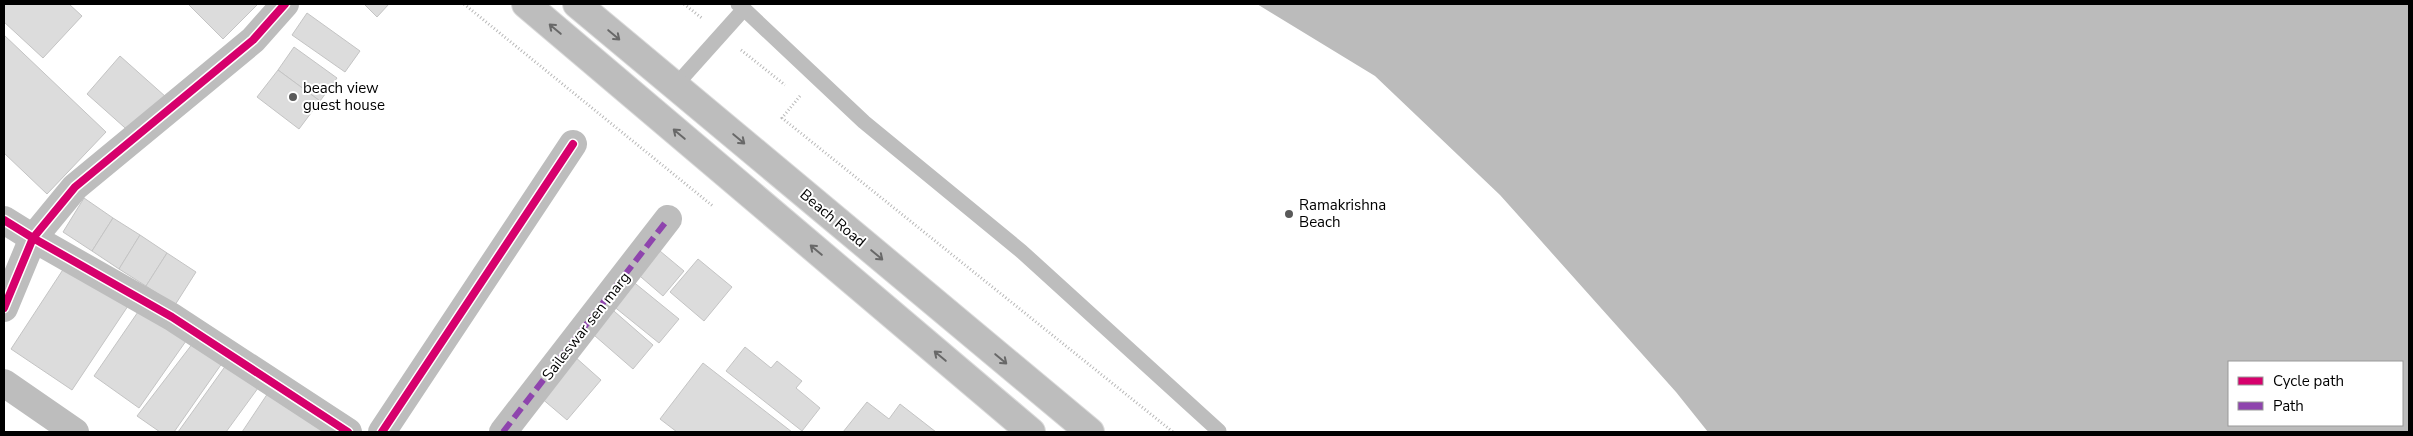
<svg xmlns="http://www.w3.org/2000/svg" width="2413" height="436" font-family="'Nunito Sans',sans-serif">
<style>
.water{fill:#bbb;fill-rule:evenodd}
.building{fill:#dcdcdc;stroke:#c4c4c4}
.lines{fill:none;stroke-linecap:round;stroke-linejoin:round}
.primary-casing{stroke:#dbdbdb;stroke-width:30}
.path{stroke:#b8b8b8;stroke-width:3;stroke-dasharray:1 2.5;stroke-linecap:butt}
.lane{stroke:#bdbdbd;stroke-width:15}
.street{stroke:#bdbdbd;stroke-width:28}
.primary{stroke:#bdbdbd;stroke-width:28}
.quiet{stroke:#8e44ad;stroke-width:6;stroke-dasharray:12 6;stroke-linecap:butt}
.cycleway-casing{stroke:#fff;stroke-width:11}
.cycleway{stroke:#d6006c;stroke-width:8}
.oneway{stroke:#686868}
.poi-dot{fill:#595959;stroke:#fff;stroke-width:2}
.labels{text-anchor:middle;stroke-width:4;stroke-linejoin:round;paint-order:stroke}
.poi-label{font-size:15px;fill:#000;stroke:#fff;text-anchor:start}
.street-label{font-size:15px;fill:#000;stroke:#fff}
</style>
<rect width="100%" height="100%" fill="#fff"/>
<!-- water -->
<path class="water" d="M1257,4H2409V432H1708L1676,392L1500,195L1375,76ZM2229,362H2402V425H2229Z"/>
<!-- building -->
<g class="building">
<path d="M4,4H69L82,16L43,58L4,22Z"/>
<path d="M188,4H258L223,39Z"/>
<path d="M364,4H389L377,17Z"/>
<path d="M307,13L360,51L345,72L292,35Z"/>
<path d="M4,35L106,132L47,194L4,153Z"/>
<path d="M294,47L337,78L320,101L278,70Z"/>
<path d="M120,56L166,97L133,135L87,94Z"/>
<path d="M278,70L320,101L299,129L257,97Z"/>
<path d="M84,198L113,218L92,251L63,232Z"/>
<path d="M113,218L140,235L119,269L92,251Z"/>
<path d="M140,235L167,253L146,286L119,269Z"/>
<path d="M654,246L684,271L663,296L634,271Z"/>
<path d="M167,253L196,272L175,305L146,286Z"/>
<path d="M698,259L732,287L704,321L670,292Z"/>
<path d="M66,265L128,306L72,390L11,349Z"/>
<path d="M631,280L679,319L659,343L612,305Z"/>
<path d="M607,305L653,345L633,369L587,329Z"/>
<path d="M140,309L186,341L139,408L94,376Z"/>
<path d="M193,343L225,359L174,432H160L137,416Z"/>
<path d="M745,347L771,368L777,361L802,381L796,388L820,408L802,431L726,371Z"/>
<path d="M574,356L601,380L567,420L540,397Z"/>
<path d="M229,361L261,384L226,432H178Z"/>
<path d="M703,363L792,432H677L660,419Z"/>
<path d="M270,390L324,427L321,432H242Z"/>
<path d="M867,402L889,419L900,404L936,432H843Z"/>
</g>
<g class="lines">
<defs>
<g id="primary">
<path d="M526,4L1031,432"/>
<path d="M577,4L1090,432"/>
</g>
</defs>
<!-- primary casing -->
<use href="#primary" class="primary-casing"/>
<!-- path -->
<g class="path">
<path d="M464,4L714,207"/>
<path d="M684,4L703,19"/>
<path d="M741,50L785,85"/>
<path d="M800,96L782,118L1173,432"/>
</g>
<!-- lane -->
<g class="lane">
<path d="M744,9L864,122L1021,251L1219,431"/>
<path d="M675,86L744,9L738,4"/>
</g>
<!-- street -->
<g class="street">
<path d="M4,220L33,238L75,187L253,40L285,4"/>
<path d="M4,308L33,238L172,317L348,432"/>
<path d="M4,383L75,432"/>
<path d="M382,432L573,144"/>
<path d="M503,432L668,219"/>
</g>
<!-- primary -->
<use href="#primary" class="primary"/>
<!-- quiet -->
<path class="quiet" d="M503,432L668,219"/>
<defs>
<g id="cycleway">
<path d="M4,220L33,238L75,187L253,40L285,4"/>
<path d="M4,308L33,238L172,317L348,432"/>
<path d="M382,432L573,144"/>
</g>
</defs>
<!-- cycleway casing -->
<use href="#cycleway" class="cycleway-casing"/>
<!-- cycleway -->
<use href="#cycleway" class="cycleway"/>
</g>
<!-- one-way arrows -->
<defs><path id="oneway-shaft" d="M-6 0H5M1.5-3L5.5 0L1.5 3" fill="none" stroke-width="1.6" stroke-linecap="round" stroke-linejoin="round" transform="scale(1.25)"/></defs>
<g class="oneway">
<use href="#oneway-shaft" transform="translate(555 29) rotate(-140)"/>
<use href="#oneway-shaft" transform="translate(614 35) rotate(40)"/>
<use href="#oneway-shaft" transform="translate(679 134) rotate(-140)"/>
<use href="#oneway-shaft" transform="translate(739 139) rotate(40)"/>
<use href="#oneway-shaft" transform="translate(816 250) rotate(-140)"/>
<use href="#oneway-shaft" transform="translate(877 255) rotate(40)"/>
<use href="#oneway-shaft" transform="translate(940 356) rotate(-140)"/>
<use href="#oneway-shaft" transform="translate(1001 359) rotate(40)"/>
</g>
<!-- markers -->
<g class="poi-dot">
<circle cx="293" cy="97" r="5"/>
<circle cx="1289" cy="214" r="5"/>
</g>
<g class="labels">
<!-- poi labels -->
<g class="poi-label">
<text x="303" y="93">beach view<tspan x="303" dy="17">guest house</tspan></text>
<text x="1299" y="210">Ramakrishna<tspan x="1299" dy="17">Beach</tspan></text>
</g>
<!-- street labels -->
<g class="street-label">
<text transform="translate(833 218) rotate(40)" y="5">Beach Road</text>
<text transform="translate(586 326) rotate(-52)" y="5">Saileswar sen marg</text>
</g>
</g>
<!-- border -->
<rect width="2413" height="436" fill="none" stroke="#000000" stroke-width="10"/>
<!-- legend -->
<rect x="2228" y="361" width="175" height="65" fill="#ffffff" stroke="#999999"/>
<rect x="2238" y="377" width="25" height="8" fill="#d6006c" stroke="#999999"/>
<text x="2273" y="386" font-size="15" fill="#000000">Cycle path</text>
<rect x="2238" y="402" width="25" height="8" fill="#8e44ad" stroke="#999999"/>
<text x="2273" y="411" font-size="15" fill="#000000">Path</text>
</svg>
